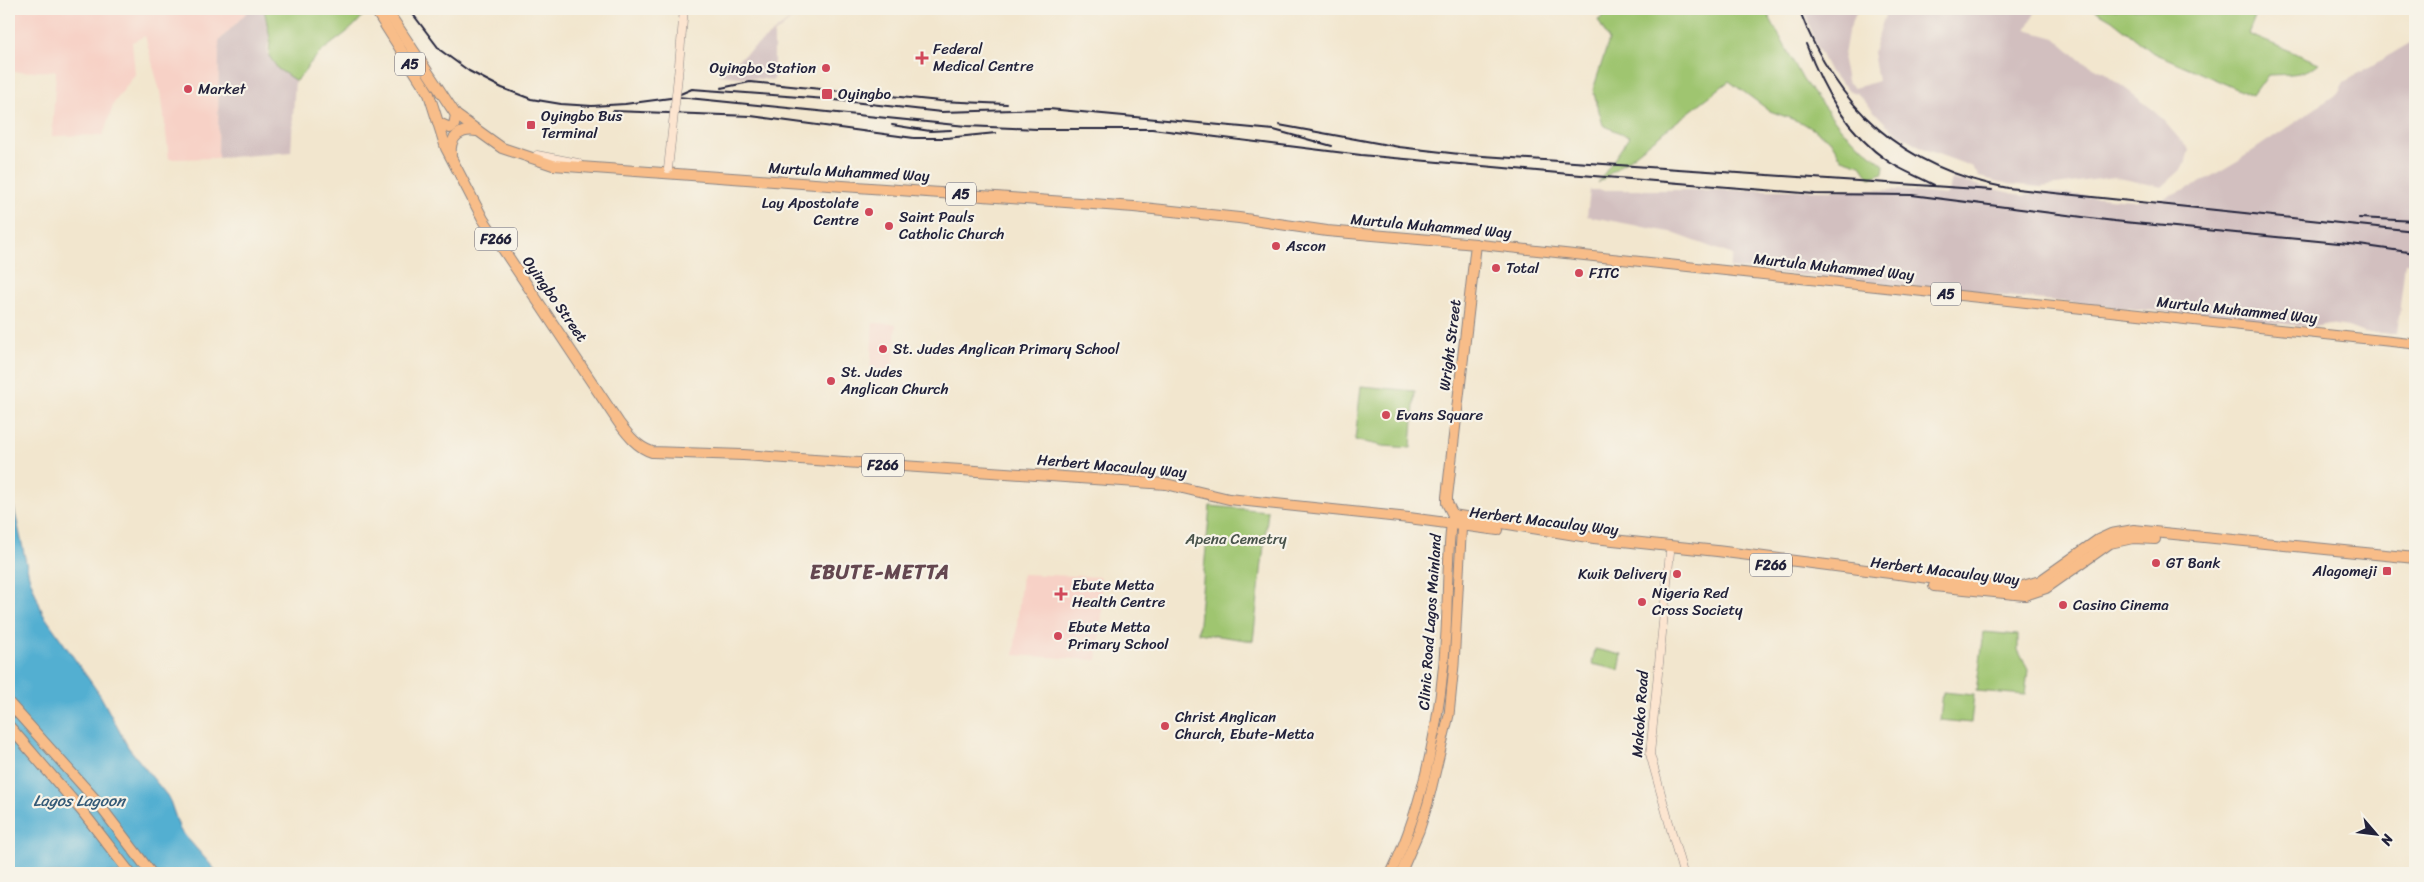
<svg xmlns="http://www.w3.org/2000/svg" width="2424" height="882" font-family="Sriracha,sans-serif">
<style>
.built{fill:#f7d1c6}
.industrial{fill:#d2bfbf}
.green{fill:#9fc56f;stroke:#607455}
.water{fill:#52afd1;stroke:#3a6886}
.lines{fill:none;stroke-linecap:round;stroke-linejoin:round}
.secondary-casing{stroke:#8a8484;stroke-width:9}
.primary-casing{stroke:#8a8484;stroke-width:11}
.highway-casing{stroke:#8a8484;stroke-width:12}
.secondary{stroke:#fce5d0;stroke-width:8}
.primary{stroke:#f8bd89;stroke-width:9}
.highway{stroke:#f8bd89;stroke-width:10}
.rail{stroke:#22223b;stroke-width:2}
.secondary-bridge-casing{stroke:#8a8484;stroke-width:9;stroke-linecap:butt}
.secondary-bridge{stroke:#fce5d0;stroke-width:8}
.poi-dot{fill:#d1495b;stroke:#f7f3e8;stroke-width:2}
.labels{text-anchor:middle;stroke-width:4.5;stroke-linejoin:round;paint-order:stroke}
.shield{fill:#f7f3e8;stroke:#62616f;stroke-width:1}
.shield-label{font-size:14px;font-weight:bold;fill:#22223b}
.poi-label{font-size:15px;fill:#22223b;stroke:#f7f3e8;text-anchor:start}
.street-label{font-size:15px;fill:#22223b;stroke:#f7f3e8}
.park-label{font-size:15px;fill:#48534b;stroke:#f7f3e8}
.water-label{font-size:16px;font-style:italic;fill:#355a77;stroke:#f7f3e8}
.district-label{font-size:20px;font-weight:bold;letter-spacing:1px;fill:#644750;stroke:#f7f3e8}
</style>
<rect width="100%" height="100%" fill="#f7f3e8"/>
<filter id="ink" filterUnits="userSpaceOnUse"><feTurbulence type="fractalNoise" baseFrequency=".02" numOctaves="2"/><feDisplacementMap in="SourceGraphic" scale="10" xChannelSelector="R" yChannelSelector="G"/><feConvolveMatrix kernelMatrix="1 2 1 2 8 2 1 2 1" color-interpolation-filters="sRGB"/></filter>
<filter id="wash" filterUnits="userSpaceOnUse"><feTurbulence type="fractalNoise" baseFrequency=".0096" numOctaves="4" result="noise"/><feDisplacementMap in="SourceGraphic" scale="20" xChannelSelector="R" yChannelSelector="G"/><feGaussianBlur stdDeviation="1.12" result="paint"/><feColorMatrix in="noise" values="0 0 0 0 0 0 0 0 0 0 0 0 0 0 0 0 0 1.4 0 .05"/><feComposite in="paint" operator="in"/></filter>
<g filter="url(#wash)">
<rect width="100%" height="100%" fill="#f2e6ce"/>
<!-- built -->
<g class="built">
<path d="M9,9H250L219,41L218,158L169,159L162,99L145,36L132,42L135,74L114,103L103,135L52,136L56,71L12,72L9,63Z"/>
<path d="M873,323L896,324L892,374L870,373Z"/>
<path d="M1022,574L1101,577L1102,615L1097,660L1014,655Z"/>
</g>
<!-- industrial -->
<g class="industrial">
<path d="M250,9H263L269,36L267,53L276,67L295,79L291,152L218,158L219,41Z"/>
<path d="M804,9L774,34V80L718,75Z"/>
<path d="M1804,9H1858L1848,32L1843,61L1847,81L1855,88L1878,81L1873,52L1887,9H2037L2026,30L2055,38L2080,60L2105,73L2156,112L2189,150L2184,167L2162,187L2114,177L2041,187L2009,184L1979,177L1973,167L1927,150L1905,138L1886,124L1857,93L1850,91L1830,72L1816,45Z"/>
<path d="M2415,40V264L2405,263L2397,333H2364L2348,327L2329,324L2314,327L1729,268L1733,255L1670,232L1587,216L1590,190H1901L1947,195L1951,179L2024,196L2041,192L2133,200L2163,198L2198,184L2239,160L2338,93L2344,82Z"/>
</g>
<!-- green -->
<g class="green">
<path d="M264,9H363L365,12C353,33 329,42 313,60C307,66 303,75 296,81L278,69L269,56L270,38Z"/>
<path d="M1615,9H1742L1743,11L1765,9L1803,80L1843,131L1884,165L1883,173L1870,178L1861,165L1842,159L1830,140L1803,123L1770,111L1729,81L1598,183L1629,137L1603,125L1593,90L1609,40L1598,20Z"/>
<path d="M2093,9H2258L2248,34L2319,63C2304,76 2288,74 2268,75L2253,96L2152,52L2112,20Z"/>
<path d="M1361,386L1415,391L1411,448L1383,446L1355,440Z"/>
<path d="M1210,506L1268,511L1253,641L1198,633Z"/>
<path d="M1984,632L2018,635V650L2028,670L2025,695L1976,691Z"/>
<path d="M1595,649L1622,655L1619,670L1592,664Z"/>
<path d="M1943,692L1974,695L1971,723L1940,720Z"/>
</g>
<!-- water -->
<path class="water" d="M9,485L29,576L43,614L100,695L128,747L169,798L180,830L218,873H9Z"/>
</g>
<g filter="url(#ink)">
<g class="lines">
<defs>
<g id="secondary">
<path d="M678,76L684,9"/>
<path d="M537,155L578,163"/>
<path d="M1670,552L1650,754L1683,873"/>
</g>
<g id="primary">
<path d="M1476,244L2415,344"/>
<path d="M1391,873C1425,802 1442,711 1446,632C1448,594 1447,555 1452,518"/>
<path d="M1401,873L1419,831L1428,803L1449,715L1454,665L1462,519"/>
</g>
<g id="highway">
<path d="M375,9L429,94L446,148L483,219L619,423C628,435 637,447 652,452L743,455L1166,484L1229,499L1409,518L1498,530"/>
<path d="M386,9L456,115L502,148L553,165L1134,207L1239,218L1327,231L1476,244L1447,497V503L1453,515L1594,538L1717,551L2000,587H2020L2040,581L2098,540L2111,534L2134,530L2415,558"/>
<path d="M439,123L450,128L454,125L456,115"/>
<path d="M451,154C449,137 461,128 477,131"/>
<path d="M1934,586L2025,595L2046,588L2110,543L2133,538L2155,539"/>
<path d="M9,703L94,798L151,873"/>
<path d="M9,726L82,811L130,873"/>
</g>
</defs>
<!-- secondary casing -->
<use href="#secondary" class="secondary-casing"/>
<!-- primary casing -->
<use href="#primary" class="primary-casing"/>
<!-- highway casing -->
<use href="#highway" class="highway-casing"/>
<!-- secondary -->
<use href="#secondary" class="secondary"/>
<!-- primary -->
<use href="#primary" class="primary"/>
<!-- highway -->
<use href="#highway" class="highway"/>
<!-- rail -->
<g class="rail">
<path d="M409,9L440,50L469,71L502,88L531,99L561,104L592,106L625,104L678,97L966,126L1037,129H1152L1361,155L1569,174L1815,194L1912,195L2114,221L2359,245L2415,253"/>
<path d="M1799,9C1837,109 1902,168 2008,188L2415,231"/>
<path d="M1806,44C1824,91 1846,132 1889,162C1903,171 1919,177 1934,185"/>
<path d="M721,88L750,82L940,101L1007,104"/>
<path d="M678,95L692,89L826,99L941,112L1049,109L1274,130L1332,146"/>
<path d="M613,111L751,116L914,138H946L996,133"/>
<path d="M892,125L930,131L951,130"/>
<path d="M1279,125L1399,147L1468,155L1992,190"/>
<path d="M2359,218L2415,221"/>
</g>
<defs>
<path id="secondary-bridge" d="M668,169L678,76"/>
</defs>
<!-- secondary-bridge casing -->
<use href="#secondary-bridge" class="secondary-bridge-casing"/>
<!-- secondary-bridge -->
<use href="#secondary-bridge" class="secondary-bridge"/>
</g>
</g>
<!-- markers -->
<g class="poi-dot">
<path d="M919.5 50.5h5v5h5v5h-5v5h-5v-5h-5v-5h5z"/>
<circle cx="826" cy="68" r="5"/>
<circle cx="188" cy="89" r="5"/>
<rect x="821" y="88" width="12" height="12" rx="2.5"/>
<rect x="526" y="120" width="10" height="10" rx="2.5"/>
<circle cx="869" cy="212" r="5"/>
<circle cx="889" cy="226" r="5"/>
<circle cx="1276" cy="246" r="5"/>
<circle cx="1496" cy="268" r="5"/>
<circle cx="1579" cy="273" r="5"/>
<circle cx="883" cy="349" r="5"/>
<circle cx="831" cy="381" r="5"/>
<circle cx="1386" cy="415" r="5"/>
<circle cx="2156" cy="563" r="5"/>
<rect x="2382" y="566" width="10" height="10" rx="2.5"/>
<circle cx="1677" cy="574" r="5"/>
<path d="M1058.5 586.5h5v5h5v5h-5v5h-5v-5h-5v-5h5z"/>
<circle cx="1642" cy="602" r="5"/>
<circle cx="2063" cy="605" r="5"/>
<circle cx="1058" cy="636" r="5"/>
<circle cx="1165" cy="726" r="5"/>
</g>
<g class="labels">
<!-- shield labels -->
<g class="shield">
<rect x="395" y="52.5" width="30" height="23" rx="4"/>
<rect x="946" y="182.5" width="30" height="23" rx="4"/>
<rect x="475" y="227.5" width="42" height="23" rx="4"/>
<rect x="1931" y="282.5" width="30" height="23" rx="4"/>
<rect x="862" y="453.5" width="42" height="23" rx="4"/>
<rect x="1750" y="553.5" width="42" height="23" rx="4"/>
</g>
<g class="shield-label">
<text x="410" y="69">A5</text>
<text x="961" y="199">A5</text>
<text x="496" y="244">F266</text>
<text x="1946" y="299">A5</text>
<text x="883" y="470">F266</text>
<text x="1771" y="570">F266</text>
</g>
<!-- poi labels -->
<g class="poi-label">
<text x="933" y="54">Federal<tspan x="933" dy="17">Medical Centre</tspan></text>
<text x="816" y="73" text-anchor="end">Oyingbo Station</text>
<text x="198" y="94">Market</text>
<text x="838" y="99">Oyingbo</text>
<text x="541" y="121">Oyingbo Bus<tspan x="541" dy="17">Terminal</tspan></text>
<text x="859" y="208" text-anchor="end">Lay Apostolate<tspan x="859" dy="17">Centre</tspan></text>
<text x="899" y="222">Saint Pauls<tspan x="899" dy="17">Catholic Church</tspan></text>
<text x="1286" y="251">Ascon</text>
<text x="1506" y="273">Total</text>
<text x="1589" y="278">FITC</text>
<text x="893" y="354">St. Judes Anglican Primary School</text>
<text x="841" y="377">St. Judes<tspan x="841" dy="17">Anglican Church</tspan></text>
<text x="1396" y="420">Evans Square</text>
<text x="2166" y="568">GT Bank</text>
<text x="2377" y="576" text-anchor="end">Alagomeji</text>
<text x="1667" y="579" text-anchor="end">Kwik Delivery</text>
<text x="1072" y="590">Ebute Metta<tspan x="1072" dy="17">Health Centre</tspan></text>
<text x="1652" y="598">Nigeria Red<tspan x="1652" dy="17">Cross Society</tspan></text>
<text x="2073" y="610">Casino Cinema</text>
<text x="1068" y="632">Ebute Metta<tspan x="1068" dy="17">Primary School</tspan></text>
<text x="1175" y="722">Christ Anglican<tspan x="1175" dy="17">Church, Ebute-Metta</tspan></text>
</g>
<!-- street labels -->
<g class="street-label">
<text transform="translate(849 172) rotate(3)" y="5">Murtula Muhammed Way</text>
<text transform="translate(1431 226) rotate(5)" y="5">Murtula Muhammed Way</text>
<text transform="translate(1834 267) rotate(6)" y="5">Murtula Muhammed Way</text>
<text transform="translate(555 299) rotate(55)" y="5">Oyingbo Street</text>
<text transform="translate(2237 310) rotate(6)" y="5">Murtula Muhammed Way</text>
<text transform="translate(1450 345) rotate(-83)" y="5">Wright Street</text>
<text transform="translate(1112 466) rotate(5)" y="5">Herbert Macaulay Way</text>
<text transform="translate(1544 521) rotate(7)" y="5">Herbert Macaulay Way</text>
<text transform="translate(1945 571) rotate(7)" y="5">Herbert Macaulay Way</text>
<text transform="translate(1430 622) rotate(-86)" y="5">Clinic Road Lagos Mainland</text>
<text transform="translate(1640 714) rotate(-86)" y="5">Makoko Road</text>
</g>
<!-- park labels -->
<g class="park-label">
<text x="1236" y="544">Apena Cemetry</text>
</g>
<!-- water labels -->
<g class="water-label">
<text x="79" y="806">Lagos Lagoon</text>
</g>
<!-- district labels -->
<g class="district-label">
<text x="880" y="579">EBUTE-METTA</text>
</g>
</g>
<!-- margin -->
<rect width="2424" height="882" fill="none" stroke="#f7f3e8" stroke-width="30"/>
<!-- north arrow -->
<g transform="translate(2376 834) rotate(118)" stroke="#f7f3e8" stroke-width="4" paint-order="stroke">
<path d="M0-4L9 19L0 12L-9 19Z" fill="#22223b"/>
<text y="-8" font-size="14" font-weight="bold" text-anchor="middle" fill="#22223b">N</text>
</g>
</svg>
